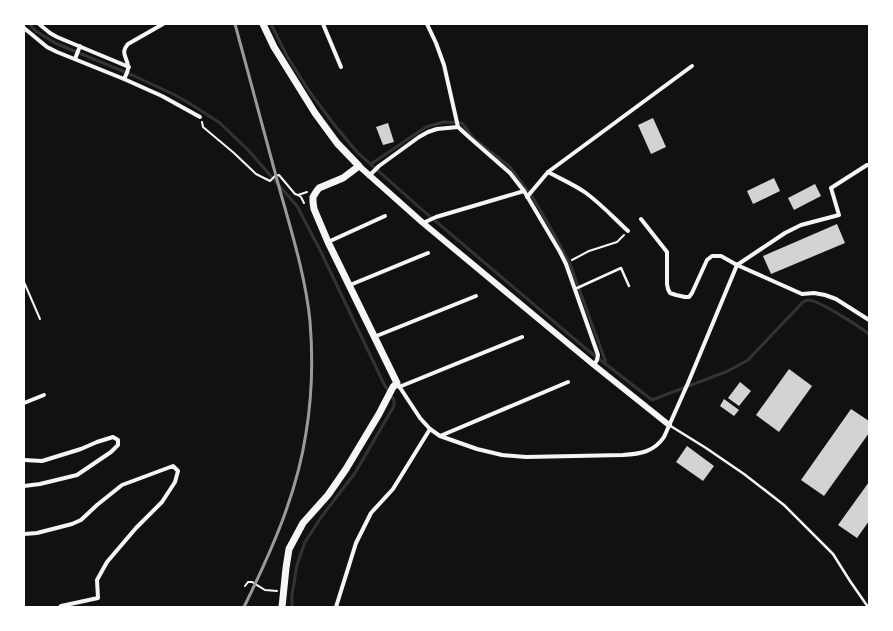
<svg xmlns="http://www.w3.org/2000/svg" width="893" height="631" font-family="Poppins,sans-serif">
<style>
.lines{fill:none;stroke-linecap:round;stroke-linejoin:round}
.stream{stroke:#333;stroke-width:3}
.building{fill:#d3d3d3}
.path{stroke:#f5f5f5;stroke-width:2}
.service{stroke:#f5f5f5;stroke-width:2.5}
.minor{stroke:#f5f5f5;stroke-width:4}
.tertiary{stroke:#f5f5f5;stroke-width:6}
.secondary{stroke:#f5f5f5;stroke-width:7}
.rail{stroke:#9a9a9a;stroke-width:3}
</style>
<rect width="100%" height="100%" fill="#111"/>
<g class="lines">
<!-- stream -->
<g class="stream">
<path d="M29,24L36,31L55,43L132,75L173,94L189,103L220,123L249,151L297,206L320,250L384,384L394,400V406L355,473L322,516L305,542L297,565L292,595V607"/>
<path d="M271,24L287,56L309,91L336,127L358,153L419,207L585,348L652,400L728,371L748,360L803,302C805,301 807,300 809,300C818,300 860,327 869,334"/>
<path d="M371,164L426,127L444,122L462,123L473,138L510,167L533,198L550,227L570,264L605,360V363"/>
</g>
</g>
<!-- building -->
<g class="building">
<path d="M653,118L666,147L651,154L638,125Z"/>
<path d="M388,123L394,142L383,145L376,127Z"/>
<path d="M774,178L780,191L753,204L747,191Z"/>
<path d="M815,184L821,196L794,210L788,198Z"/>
<path d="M837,224L845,243L771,274L763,256Z"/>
<path d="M789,369L812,386L779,432L756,415Z"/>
<path d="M740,382L751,391L739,406L728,398Z"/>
<path d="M724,399L739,410L734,416L720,406Z"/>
<path d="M851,409L869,421V433L824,496L801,480Z"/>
<path d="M687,446L714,466L703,481L676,462Z"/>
<path d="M869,482V521L857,538L838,525Z"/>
</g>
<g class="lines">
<!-- path -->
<g class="path">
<path d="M202,122L203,127L234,153L256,174L270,181L275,176L279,175L295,194L298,195L307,192"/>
<path d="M298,195L301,197L304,203"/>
<path d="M572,260L589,251L617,242L624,235"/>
<path d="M24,282L40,319"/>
<path d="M245,586L248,582H252L265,590L277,591"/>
</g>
<!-- service -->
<g class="service">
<path d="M575,289L621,268L629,286"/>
<path d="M669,425L706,448L744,474L784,505L833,554L850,581L868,607"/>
</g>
<!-- minor -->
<g class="minor">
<path d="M39,24L50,33L57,37L129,67"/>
<path d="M323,24L341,67"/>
<path d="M427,24L436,43L444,65L458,127L470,138L510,173L524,191L560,252L566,264L598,355L597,360L594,365"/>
<path d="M24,28L47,47L57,52L124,79L162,96L200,117"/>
<path d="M75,59L80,46"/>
<path d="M124,79C126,75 129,70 128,66C127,57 120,53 128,44L163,24"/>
<path d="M548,172C561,179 575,185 586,193C601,204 614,218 628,231"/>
<path d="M369,176L379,166L419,137L428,132L437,129L458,127"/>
<path d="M527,197L548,172L692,66"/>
<path d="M641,219L667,252V284L668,289L670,293L676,295L685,297H689L692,293L707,260L712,256H721L737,265L785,233L801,225L839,215L831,188L867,165H869"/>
<path d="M423,223L436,217L524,191"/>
<path d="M328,242L385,216"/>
<path d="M350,285L428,253"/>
<path d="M374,337L476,296"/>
<path d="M397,383L420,418L430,429L440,436L477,449L502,455L526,457L623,455C640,454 654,452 664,437L688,383L737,265L802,294L814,293L825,295L836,299L869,320"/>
<path d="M399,387L522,337"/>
<path d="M24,403L44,395"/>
<path d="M440,436L568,382"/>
<path d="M24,460L42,461L81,449L97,442L113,437L118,440V445L111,452L77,475L40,484L24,486"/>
<path d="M24,534L37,533L72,524L81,520L97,505L122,485L173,466L178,471L175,482L162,502L136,528L107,562L97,580L98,598L61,606L60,607"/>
<path d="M336,607L356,543L371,513L393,489L430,429"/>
</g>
<!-- tertiary -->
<path class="tertiary" d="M359,166L423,223L594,365L669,425"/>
<!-- secondary -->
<path class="secondary" d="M263,24L274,47L315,113L337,143L359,166L343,178L319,188L316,192L313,197V202L314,209L328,242L397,383L393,387L379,414L346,469L328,495L303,523L289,549L286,568L282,607"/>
<!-- rail -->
<path class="rail" d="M235,24C249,75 263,126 276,176C289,224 305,272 310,321C313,358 312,397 306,433C297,494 271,552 244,607"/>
</g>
<!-- border -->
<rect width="893" height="631" fill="none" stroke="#ffffff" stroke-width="50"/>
</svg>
